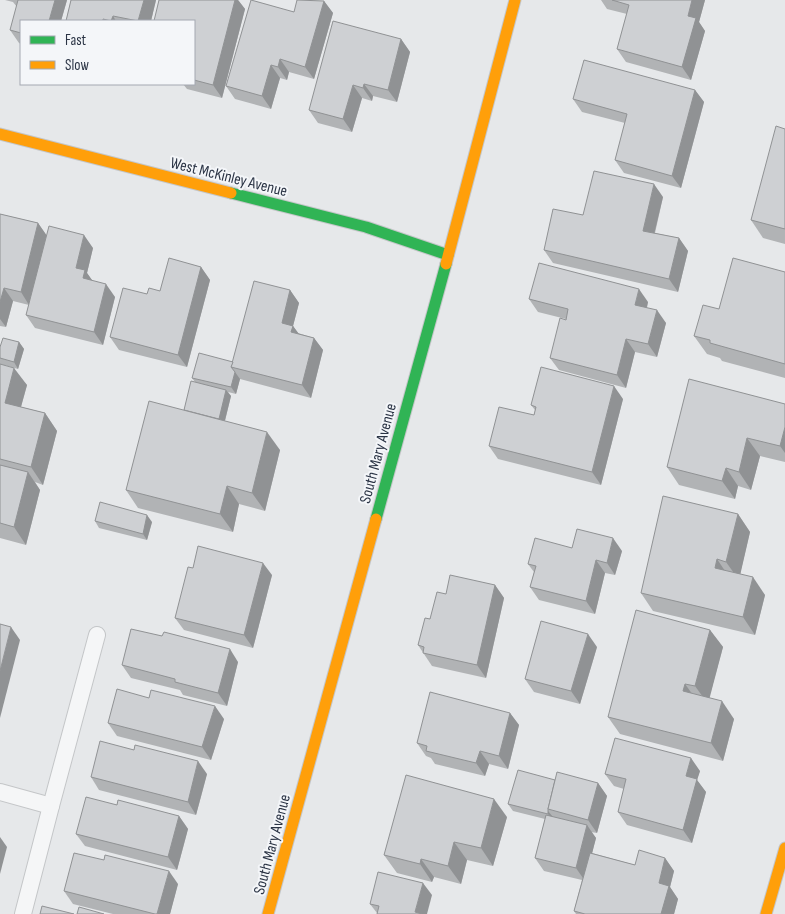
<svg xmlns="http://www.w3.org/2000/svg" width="785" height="914" font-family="'Sofia Sans Condensed',sans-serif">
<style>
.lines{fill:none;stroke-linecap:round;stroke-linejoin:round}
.lane-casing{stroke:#c4c6c8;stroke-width:18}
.fast-casing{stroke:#c4c6c8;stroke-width:13}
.slow-casing{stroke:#c4c6c8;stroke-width:13}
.lane{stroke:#f5f6f7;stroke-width:16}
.fast{stroke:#30b455;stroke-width:11}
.slow{stroke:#ff9f0a;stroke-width:11}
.wall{fill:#b1b3b5}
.shaded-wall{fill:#909294}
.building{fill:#ced0d3;stroke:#909294}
.labels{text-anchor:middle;stroke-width:4;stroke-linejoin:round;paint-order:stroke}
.street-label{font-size:16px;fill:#2b3445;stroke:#f4f6f9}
</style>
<rect width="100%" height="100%" fill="#e6e8ea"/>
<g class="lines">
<defs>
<g id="lane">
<path d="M0,792L51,806L23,914"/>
<path d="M51,806L97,635"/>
</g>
<g id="fast">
<path d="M231,193L366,227L448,255"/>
<path d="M376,519L446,264"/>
</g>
<g id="slow">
<path d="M0,134L231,193"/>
<path d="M446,264L515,0"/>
<path d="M268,914L376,519"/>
<path d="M766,914L785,848"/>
</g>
</defs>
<!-- lane casing -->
<use href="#lane" class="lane-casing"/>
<!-- fast casing -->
<use href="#fast" class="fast-casing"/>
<!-- slow casing -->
<use href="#slow" class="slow-casing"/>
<!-- lane -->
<use href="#lane" class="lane"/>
<!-- fast -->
<use href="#fast" class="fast"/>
<!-- slow -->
<use href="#slow" class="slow"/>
</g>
<!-- wall -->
<g class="wall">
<path d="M5,0H67L61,21H21V44L19,43L10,30L17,7L13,2Z"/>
<path d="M71,0H156L151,21H66Z"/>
<path d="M159,0H238L245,9L222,98L187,89L183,84H194V21Z"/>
<path d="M601,0H705L699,22L705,31L691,80L626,62L617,49L627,14L607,9Z"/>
<path d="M324,1L333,13L314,79L289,72L287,80L280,78L271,109L235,99L226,86L294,12Z"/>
<path d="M401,39L410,52L397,102L373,96L372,101L362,98L352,132L318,123L309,110Z"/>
<path d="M695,90L704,102L681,188L624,173L615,160L625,123L582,112L573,99Z"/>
<path d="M785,129V244L763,238L751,220Z"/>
<path d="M663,197L655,233L679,238L688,251L678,292L553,263L544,250L583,215Z"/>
<path d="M0,214L38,223L47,236L93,248L87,273L92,280L115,297L103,345L35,328L26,315L29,305L13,301L6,327L0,326Z"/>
<path d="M201,267L210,280L187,367L119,350L110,337L147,294L160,291Z"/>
<path d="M785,272V378L722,361L720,358L707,354L694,336L719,309Z"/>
<path d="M290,290L299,303L293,326L298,333L314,338L323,350L311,398L240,379L236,394L228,392L231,396L225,421L280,450L265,511L239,504L233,532L138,508L126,490L184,410L195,382L192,378L233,362Z"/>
<path d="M529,299L648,302L647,308L666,323L657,357L635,352L626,388L559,370L550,358L566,319L538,312Z"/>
<path d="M19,342L24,349L18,369L4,365L27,385L21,407L45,413L57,431L43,485L35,482L40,490L26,545L0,538V347Z"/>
<path d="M623,399L601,485L498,459L489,446L534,415L535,410L531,405Z"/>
<path d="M785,404V462L760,456L751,490L738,486L735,499L679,485L667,467Z"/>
<path d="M738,514L750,532L740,574L765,595L755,635L653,611L641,593Z"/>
<path d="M95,521L152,522L147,540L99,528Z"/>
<path d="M572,548L622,551L615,575L605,573L595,614L539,600L530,587L534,572L528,564Z"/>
<path d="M193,568L272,575L253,648L184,630L175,618Z"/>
<path d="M495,585L504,598L486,678L432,666L418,645L430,619L446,594Z"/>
<path d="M710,630L723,647L709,698L734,719L723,761L620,734L608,717Z"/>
<path d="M162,636L238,662L227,706L183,695L180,690L131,678L122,665Z"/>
<path d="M597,647L580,704L534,692L525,679Z"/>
<path d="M149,698L224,719L211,760L117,736L108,723Z"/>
<path d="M510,713L519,725L508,769L489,764L485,776L435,764L431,758L426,756L417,743Z"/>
<path d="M700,771L697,780L706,792L692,843L627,825L618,812L624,789L614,786L605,774Z"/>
<path d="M207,774L196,815L99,790L91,777Z"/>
<path d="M555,780L598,783L607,796L597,833L591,832L596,838L592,853L635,865L665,858L674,871L670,887L678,899L674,914H576L574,911L582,880L544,871L535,858L545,819L513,811L508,804Z"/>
<path d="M117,805L179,816L188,829L177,870L85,846L76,834Z"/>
<path d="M507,817L493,866L467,860L461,884L434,877L432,882L397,873L384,855Z"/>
<path d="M178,884L170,914H113L73,904L64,891Z"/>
<path d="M432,895L377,913L370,904Z"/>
</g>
<!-- shaded-wall -->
<g class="shaded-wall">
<path d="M55,0H67L61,21H49Z"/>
<path d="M144,0H156L151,21H138Z"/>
<path d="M235,0H238L245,9L222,98L213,85Z"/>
<path d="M692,0H705L699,22L705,31L691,80L682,67L688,16Z"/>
<path d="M324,1L333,13L314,79L305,67Z"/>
<path d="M113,16L116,21H111Z"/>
<path d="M401,39L410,52L397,102L388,90Z"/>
<path d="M280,59L289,72L287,80L278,67Z"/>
<path d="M271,65L280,78L271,109L262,96Z"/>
<path d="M364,84L373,96L372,101L363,88Z"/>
<path d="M353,85L362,98L352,132L343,119Z"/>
<path d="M695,90L704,102L681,188L672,176Z"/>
<path d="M654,184L663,197L652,243L643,231Z"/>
<path d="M38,223L47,236L29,305L21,292Z"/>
<path d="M84,235L93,248L87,273L94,283L92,290L76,268Z"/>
<path d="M679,238L688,251L678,292L669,279Z"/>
<path d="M201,267L210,280L187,367L178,355Z"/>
<path d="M106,284L115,297L103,345L94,332Z"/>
<path d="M4,288L13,301L6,327L0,319V302Z"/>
<path d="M639,289L648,302L644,318L635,305Z"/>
<path d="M290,290L299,303L293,326L302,338L300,344L282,323Z"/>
<path d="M657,310L666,323L657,357L648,344Z"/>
<path d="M314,338L323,350L311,398L302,385Z"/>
<path d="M626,339L635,352L626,388L617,375Z"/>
<path d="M19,342L24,349L18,369L14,362Z"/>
<path d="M14,368L27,385L17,421L5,403Z"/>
<path d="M235,372L240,379L236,394L231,387Z"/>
<path d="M614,386L623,399L601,485L592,472Z"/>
<path d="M226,390L231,396L223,428L218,421Z"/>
<path d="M45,413L57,431L43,485L31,467Z"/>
<path d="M785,427V453L780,446Z"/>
<path d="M267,432L280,450L265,511L252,493Z"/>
<path d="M747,438L760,456L751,490L739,472Z"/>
<path d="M726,468L738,486L735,499L722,481Z"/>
<path d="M28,472L40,490L26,545L14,527Z"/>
<path d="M227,486L239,504L233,532L220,514Z"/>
<path d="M738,514L750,532L739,580L726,562Z"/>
<path d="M147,515L152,522L147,540L143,534Z"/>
<path d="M613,538L622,551L615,575L607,563Z"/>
<path d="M717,559L729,577L715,568Z"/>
<path d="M596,560L605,573L595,614L586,601Z"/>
<path d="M263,563L272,575L253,648L244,635Z"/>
<path d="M753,577L765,595L755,635L743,617Z"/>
<path d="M495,585L504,598L486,678L477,665Z"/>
<path d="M11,627L20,640L0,718V671Z"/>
<path d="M710,630L723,647L708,704L695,686Z"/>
<path d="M588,634L597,647L580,704L571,691Z"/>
<path d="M230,649L238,662L227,706L218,693Z"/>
<path d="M685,684L698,702L683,691Z"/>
<path d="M722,701L734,719L723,761L711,743Z"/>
<path d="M215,706L224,719L211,760L202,747Z"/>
<path d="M510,713L519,725L508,769L499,756Z"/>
<path d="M480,751L489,764L485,776L476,763Z"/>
<path d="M691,758L700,771L697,780L706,792L692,843L683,830L686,776Z"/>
<path d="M198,761L207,774L196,815L188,802Z"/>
<path d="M598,783L607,796L597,833L588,820Z"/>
<path d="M494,799L507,817L493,866L481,848Z"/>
<path d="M548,811L553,817L552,821L548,814Z"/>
<path d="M179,816L188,829L177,870L168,857Z"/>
<path d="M587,825L596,838L585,881L576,868Z"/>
<path d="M0,837L7,847L0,874Z"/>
<path d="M454,842L467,860L461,884L448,866Z"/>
<path d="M665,858L674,871L670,887L678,899L674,914H661L659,883Z"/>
<path d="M421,859L434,877L432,882L420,864Z"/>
<path d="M169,871L178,884L170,914H157Z"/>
<path d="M423,883L432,895L427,914H417L415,912Z"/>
</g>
<!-- building -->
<g class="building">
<path d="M18,0H55L49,21H21V33L10,30Z"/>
<path d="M71,0H144L138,21L113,16L111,21L103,19V21H66Z"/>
<path d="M159,0H235L213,85L194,80V21H154Z"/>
<path d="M251,0L294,12L297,0L324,1L305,67L280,59L278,67L271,65L262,96L226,86Z"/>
<path d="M612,0H692L688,16L696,18L682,67L617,49L629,5Z"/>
<path d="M333,21L401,39L388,90L364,84L363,88L353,85L343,119L309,110Z"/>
<path d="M584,60L695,90L672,176L615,160L627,114L573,99Z"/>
<path d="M776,126L785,129V229L751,220Z"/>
<path d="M594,171L654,184L643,231L679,238L669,279L544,250L553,209L583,215Z"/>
<path d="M0,214L38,223L21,292L4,288L0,302Z"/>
<path d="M49,226L84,235L76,268L85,270L83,278L106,284L94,332L26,315Z"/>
<path d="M169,258L201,267L178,355L110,337L123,288L147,294L149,288L160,291Z"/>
<path d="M733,258L785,272V364L710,343V340L694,336L703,305L719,309Z"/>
<path d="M539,263L639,289L635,305L657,310L648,344L626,339L617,375L550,358L560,318L566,320L568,309L529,299Z"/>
<path d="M254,281L290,290L282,323L293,326L291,332L314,338L302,385L231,367Z"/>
<path d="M3,338L19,342L14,362L0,358V347Z"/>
<path d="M199,353L233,362L231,367L235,372L231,387L192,378Z"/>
<path d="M0,364L14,368L5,403L45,413L31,467L0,459Z"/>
<path d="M541,367L614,386L592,472L489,446L499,407L534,415L536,407L531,405Z"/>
<path d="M689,379L785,404V427L780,446L747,438L739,472L726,468L722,481L667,467Z"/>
<path d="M191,381L226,390L219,419L184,410Z"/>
<path d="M149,401L267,432L252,493L227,486L220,514L126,490Z"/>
<path d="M0,465L28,472L14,527L0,523Z"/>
<path d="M663,496L738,514L726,562L717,559L715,568L753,577L743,617L641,593Z"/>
<path d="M100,502L147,515L143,534L95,521Z"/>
<path d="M577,529L613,538L607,563L596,560L586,601L530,587L536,566L528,564L535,538L572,548Z"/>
<path d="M198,546L263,563L244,635L175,618L188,567L193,568Z"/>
<path d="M450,575L495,585L477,665L423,653L424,647L418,645L425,618L430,619L437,592L446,594Z"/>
<path d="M636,610L710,630L695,686L685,684L683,691L722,701L711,743L608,717Z"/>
<path d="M541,621L588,634L571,691L525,679Z"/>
<path d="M0,624L11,627L0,671Z"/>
<path d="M131,629L162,636L164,632L230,649L218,693L175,682V679L122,665Z"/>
<path d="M117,689L149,698L151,690L215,706L202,747L108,723Z"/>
<path d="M430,692L510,713L499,756L480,751L476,763L426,751L427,746L417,743Z"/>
<path d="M615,738L691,758L686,776L697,779L683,830L618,812L626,779L605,774Z"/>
<path d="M100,741L134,750L135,745L198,761L188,802L91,777Z"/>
<path d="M518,770L555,780L548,809V814L508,804Z"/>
<path d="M557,772L598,783L588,820L548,809Z"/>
<path d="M406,775L494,799L481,848L454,842L448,866L421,859L420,864L384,855Z"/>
<path d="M86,797L117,805L118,800L179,816L168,857L76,834Z"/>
<path d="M546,815L587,825L576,868L535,858Z"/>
<path d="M639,850L665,858L659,883L669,886L661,914H585L574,911L590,853L635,865Z"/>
<path d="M74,853L104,860L105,855L169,871L157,914H155L64,891Z"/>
<path d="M378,872L423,883L415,912L422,914H377L379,906L370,904Z"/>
<path d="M42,906L74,914H40Z"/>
<path d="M79,907L104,914H77Z"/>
</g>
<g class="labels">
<!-- street labels -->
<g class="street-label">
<text transform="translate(229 176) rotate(14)" y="6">West McKinley Avenue</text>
<text transform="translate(377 453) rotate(-75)" y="6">South Mary Avenue</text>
<text transform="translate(271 844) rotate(-75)" y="6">South Mary Avenue</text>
</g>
</g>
<!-- legend -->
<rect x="20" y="20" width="175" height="65" fill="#f4f6f9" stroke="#a4a8b1"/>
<rect x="30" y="36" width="25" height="8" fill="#30b455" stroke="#a4a8b1"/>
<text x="65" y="45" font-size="15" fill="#2b3445">Fast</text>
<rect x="30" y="61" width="25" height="8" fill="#ff9f0a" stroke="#a4a8b1"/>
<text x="65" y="70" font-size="15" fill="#2b3445">Slow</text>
</svg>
